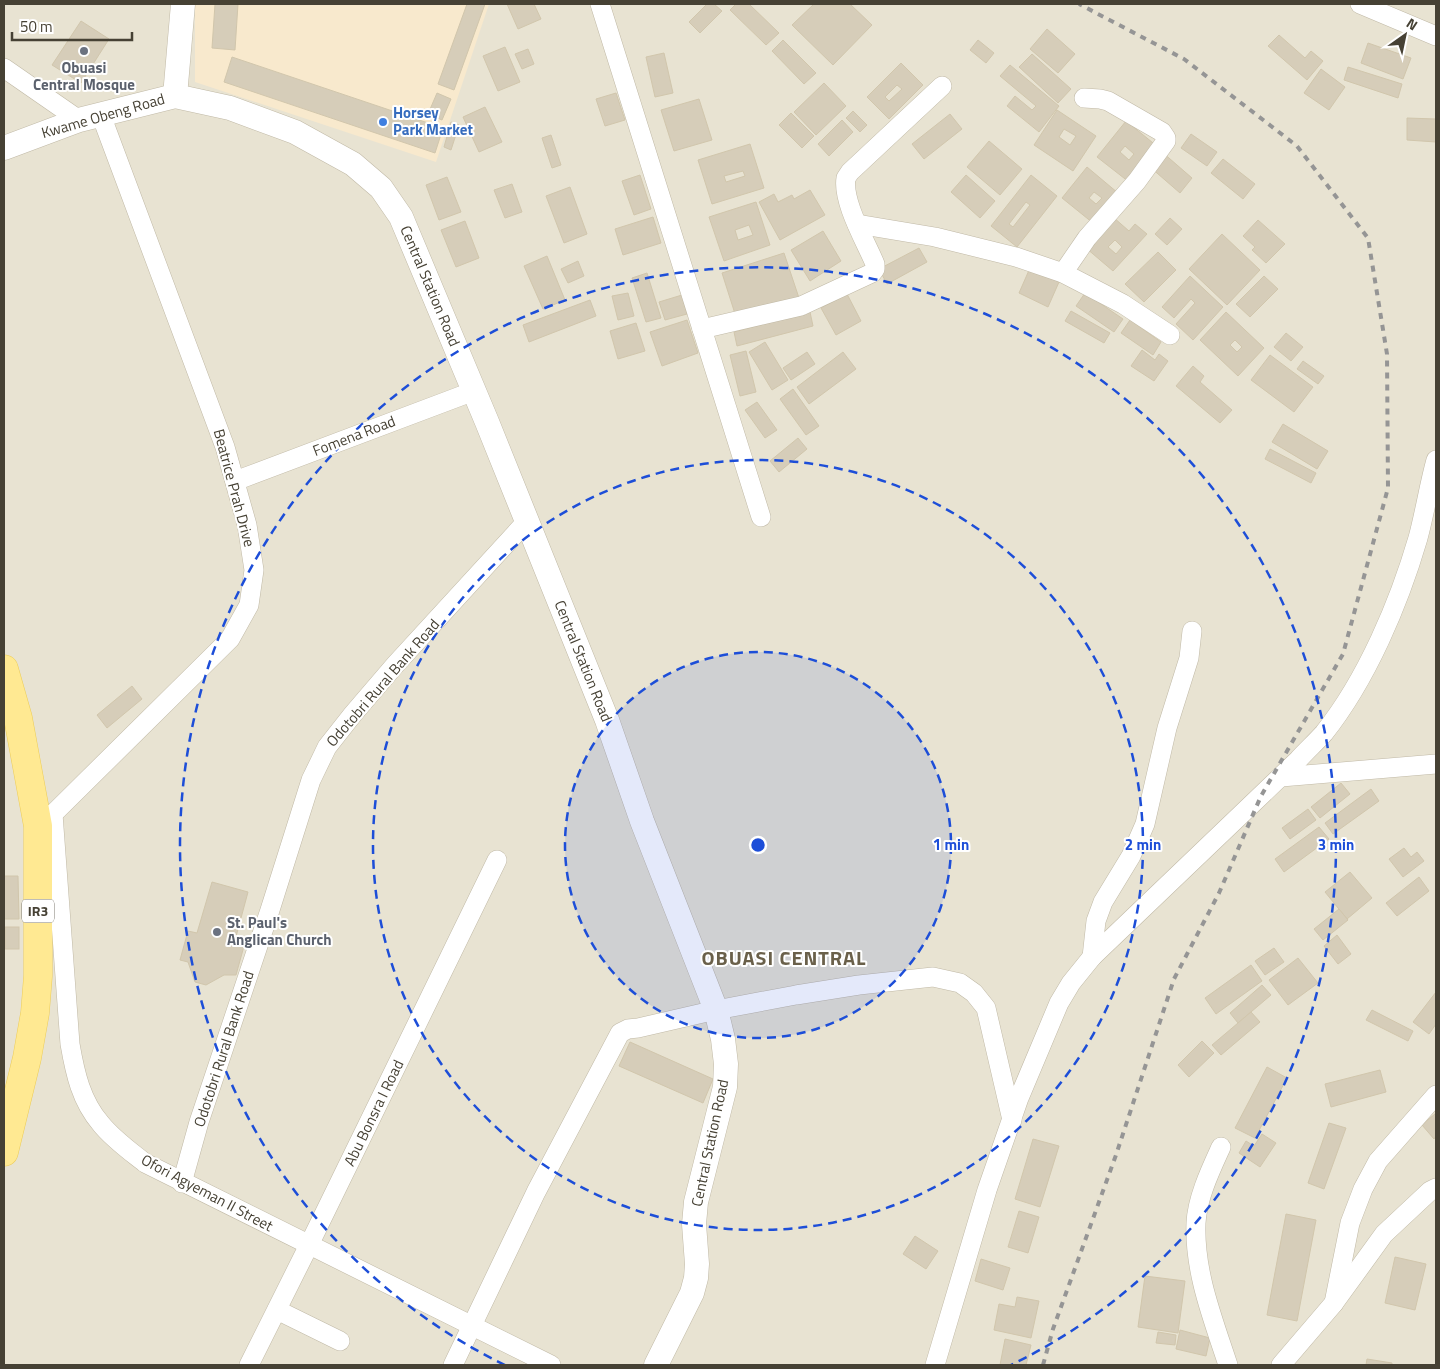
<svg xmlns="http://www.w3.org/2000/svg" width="1440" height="1369" font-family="'Titillium Web',sans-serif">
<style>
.residential{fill:#e8e3d2}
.commercial{fill:#f8e9cd}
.building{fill:#d6cdb9;stroke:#d1c6ac;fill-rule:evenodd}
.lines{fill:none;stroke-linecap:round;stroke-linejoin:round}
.minor-casing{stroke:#c0b9a6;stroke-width:20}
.tertiary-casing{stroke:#c0b9a6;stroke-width:25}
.primary-casing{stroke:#edcd59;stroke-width:29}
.minor{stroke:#fff;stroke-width:19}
.tertiary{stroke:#fff;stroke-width:24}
.primary{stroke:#ffe992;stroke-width:28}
.rail{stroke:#959595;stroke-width:4;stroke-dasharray:6 6;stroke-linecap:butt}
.ring{fill:none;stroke:#1d4ed8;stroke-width:2.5;stroke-dasharray:9 6}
.worship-dot{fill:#6b7280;stroke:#fff;stroke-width:2}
.shop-dot{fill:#3f7fe0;stroke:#fff;stroke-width:2}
.labels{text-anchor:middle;stroke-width:4;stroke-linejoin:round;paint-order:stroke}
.shield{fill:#fff;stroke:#7e7a71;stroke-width:1}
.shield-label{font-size:14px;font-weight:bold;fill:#464134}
.worship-label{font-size:15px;font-weight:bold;fill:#5b616d;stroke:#fff}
.shop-label{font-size:15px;font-weight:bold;fill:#366cbe;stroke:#fff;text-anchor:start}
.street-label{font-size:15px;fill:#464134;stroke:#fff}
.district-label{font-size:20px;font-weight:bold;letter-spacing:1px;fill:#6a604a;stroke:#fff}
.centre{fill:#1d4ed8;stroke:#fff;stroke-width:2.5}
.ring-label{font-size:15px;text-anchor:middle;font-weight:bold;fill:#1d4ed8;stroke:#fff;stroke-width:4;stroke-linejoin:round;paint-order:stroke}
</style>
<rect width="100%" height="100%" fill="#f4f0e4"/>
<!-- residential -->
<rect class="residential" x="4" y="4" width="1432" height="1361"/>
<!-- commercial -->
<path class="commercial" d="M195,4H489L436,162L195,82Z"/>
<!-- building -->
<g class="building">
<path d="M215,4H238L235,50L212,48Z"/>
<path d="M467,4H485L454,90L438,84Z"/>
<path d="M507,4H534L541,19L518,29Z"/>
<path d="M707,4H714L722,11L700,33L689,22Z"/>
<path d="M736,4H749L779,33L766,45L730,10Z"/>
<path d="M814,4H850L872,25L833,65L792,25Z"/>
<path d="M81,21L109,39L81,83L52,65Z"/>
<path d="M1047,29L1075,54L1058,73L1030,49Z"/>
<path d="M1279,35L1305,58L1311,51L1323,61L1307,80L1268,46Z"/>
<path d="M783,40L816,73L804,84L772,51Z"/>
<path d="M978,40L994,53L986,63L970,50Z"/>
<path d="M1368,43L1411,58L1403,79L1361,63Z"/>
<path d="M505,47L520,82L498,91L483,56Z"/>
<path d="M528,49L534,64L522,69L515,54Z"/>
<path d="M664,53L673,93L655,97L646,57Z"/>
<path d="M1032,54L1071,89L1058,103L1019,67Z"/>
<path d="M232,57L443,128L435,153L224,82Z"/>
<path d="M901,63L923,85L889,119L867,97ZM897,85L902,89L889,101L885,97Z"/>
<path d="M1010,65L1059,106L1039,132L1007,106L1015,96L1032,110L1036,106L1000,76Z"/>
<path d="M1348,67L1402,84L1398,98L1344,80Z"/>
<path d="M1321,69L1345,87L1329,110L1304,93Z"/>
<path d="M824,83L846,106L816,135L794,112Z"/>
<path d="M437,93L451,99L442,120L428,114Z"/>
<path d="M616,93L625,120L605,126L596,99Z"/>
<path d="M699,99L712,140L674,151L661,110Z"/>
<path d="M485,107L502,142L479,152L463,117Z"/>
<path d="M1057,110L1096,136L1073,171L1034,145ZM1064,129L1076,136L1070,145L1059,137Z"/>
<path d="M853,111L867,125L860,132L846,118Z"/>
<path d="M791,113L814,136L802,148L779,125Z"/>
<path d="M950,114L962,129L924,159L912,144Z"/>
<path d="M1407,118L1436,119V142L1407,140Z"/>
<path d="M842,120L853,132L829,156L818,144Z"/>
<path d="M1126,121L1158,147L1129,182L1097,157ZM1125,146L1134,154L1129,160L1120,152Z"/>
<path d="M451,122L459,125L451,150L444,147Z"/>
<path d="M1191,134L1217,152L1207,166L1181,148Z"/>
<path d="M551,135L561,165L552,168L542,138Z"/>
<path d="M989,141L1022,169L1000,195L967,167Z"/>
<path d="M750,144L764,188L712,204L698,160ZM743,171L745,176L726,182L724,176Z"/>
<path d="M1162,152L1192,178L1180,193L1150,167Z"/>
<path d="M1223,159L1255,184L1243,199L1211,173Z"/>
<path d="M1087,167L1118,193L1093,223L1062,198ZM1094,192L1102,198L1096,204L1089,198Z"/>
<path d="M640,175L651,209L634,215L622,181Z"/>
<path d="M966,175L995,201L980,218L951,192Z"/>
<path d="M1031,175L1057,196L1017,247L991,226ZM1026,202L1030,205L1013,227L1009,224Z"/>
<path d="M447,177L461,212L439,220L426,185Z"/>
<path d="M512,184L522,212L505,218L494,190Z"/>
<path d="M570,187L587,234L564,243L546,196Z"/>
<path d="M810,190L825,215L780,240L759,202L774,194L778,202L792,195L794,199Z"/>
<path d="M756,202L770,245L724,261L709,217ZM749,225L753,235L738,240L735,230Z"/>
<path d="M653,217L661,243L623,255L615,229Z"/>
<path d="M1113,217L1129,231L1135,224L1147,234L1113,271L1086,248ZM1115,240L1122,247L1116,254L1108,247Z"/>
<path d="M1170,218L1182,229L1167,245L1155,234Z"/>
<path d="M1258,220L1285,244L1266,263L1252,250L1255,247L1243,236Z"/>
<path d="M465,221L479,258L456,267L441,230Z"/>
<path d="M823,231L841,261L810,281L791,250Z"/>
<path d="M1222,234L1260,270L1227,305L1189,269Z"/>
<path d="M919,248L927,262L887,284L879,269Z"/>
<path d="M1158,252L1176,270L1144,302L1125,284Z"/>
<path d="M784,253L800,301L737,320L722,273Z"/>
<path d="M547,256L565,300L543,309L524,266Z"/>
<path d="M578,261L584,276L568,283L561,269Z"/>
<path d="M1030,268L1059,282L1048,307L1019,293Z"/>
<path d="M647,273L661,318L646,322L632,278Z"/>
<path d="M1190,276L1223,307L1193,340L1176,324L1195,303L1191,299L1174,318L1162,307Z"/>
<path d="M1264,276L1278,289L1250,317L1236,304Z"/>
<path d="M628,293L634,316L618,320L612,296Z"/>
<path d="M1085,293L1123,319L1114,332L1076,306Z"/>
<path d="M847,294L861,321L836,335L821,308Z"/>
<path d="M682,295L687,314L665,320L659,302Z"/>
<path d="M590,300L596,316L529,342L523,325Z"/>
<path d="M1071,311L1110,333L1104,343L1065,321Z"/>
<path d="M810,312L813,326L737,346L734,332Z"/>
<path d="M1226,312L1264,348L1238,376L1200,340ZM1235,340L1242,347L1237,352L1230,345Z"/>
<path d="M687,320L698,353L662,366L650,332Z"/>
<path d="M1130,320L1161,342L1153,355L1121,333Z"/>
<path d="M636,323L645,351L618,359L610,331Z"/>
<path d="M1286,333L1303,347L1291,361L1274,347Z"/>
<path d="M765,342L788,380L772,390L749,352Z"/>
<path d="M1142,350L1155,360L1159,354L1168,361L1154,381L1131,366Z"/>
<path d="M746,351L756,392L740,396L730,355Z"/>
<path d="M807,352L815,364L791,380L783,368Z"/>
<path d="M843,352L856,369L809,404L797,387Z"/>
<path d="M1270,355L1313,387L1294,412L1251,380Z"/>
<path d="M1303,361L1324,376L1318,384L1297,369Z"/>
<path d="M1193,366L1204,376L1200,382L1232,410L1220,423L1176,386Z"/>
<path d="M793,389L819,426L806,435L780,399Z"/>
<path d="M757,402L777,430L765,438L745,410Z"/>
<path d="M1283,424L1328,451L1317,469L1272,442Z"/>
<path d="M798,438L807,449L779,472L770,461Z"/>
<path d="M1270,449L1316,473L1311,483L1265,459Z"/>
<path d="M132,686L142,699L107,728L97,715Z"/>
<path d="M1341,783L1350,794L1320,818L1311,807Z"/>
<path d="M1371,789L1379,801L1333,834L1325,823Z"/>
<path d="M1308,809L1316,820L1290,839L1282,828Z"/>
<path d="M1319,827L1329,839L1284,872L1275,859Z"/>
<path d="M1404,848L1411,857L1417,852L1424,861L1403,877L1389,859Z"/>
<path d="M1350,872L1372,898L1347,919L1325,892Z"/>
<path d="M4,876H18L19,919H4Z"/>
<path d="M1419,877L1429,891L1397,916L1386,903Z"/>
<path d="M212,882L248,892L234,944L244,946L236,975H224L206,985L195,982L188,962L180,960L188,931L197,933Z"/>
<path d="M1339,909L1348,920L1323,940L1314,929Z"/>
<rect x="5" y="927" width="14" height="22"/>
<path d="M1337,935L1351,954L1338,964L1324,946Z"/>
<path d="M1274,948L1284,962L1265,975L1255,961Z"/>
<path d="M1298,958L1318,983L1288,1005L1269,980Z"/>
<path d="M1251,965L1262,981L1216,1014L1205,998Z"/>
<path d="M1262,985L1271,995L1238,1023L1230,1013Z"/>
<path d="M1436,992V1024L1429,1034L1413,1022Z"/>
<path d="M1372,1010L1413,1031L1408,1041L1366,1020Z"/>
<path d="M1251,1012L1260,1022L1221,1055L1212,1045Z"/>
<path d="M1202,1041L1214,1053L1189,1077L1178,1065Z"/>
<path d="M630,1042L713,1079L703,1103L619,1066Z"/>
<path d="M1267,1067L1287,1078L1255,1138L1235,1128Z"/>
<path d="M1380,1070L1386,1092L1331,1107L1325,1084Z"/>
<path d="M1436,1113V1136L1434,1139L1422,1125Z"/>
<path d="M1329,1123L1346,1128L1324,1189L1308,1183Z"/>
<path d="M1262,1134L1276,1143L1260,1167L1239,1153L1246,1141L1254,1146Z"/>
<path d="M1033,1139L1059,1146L1040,1207L1015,1199Z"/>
<path d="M1019,1211L1039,1217L1028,1253L1008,1247Z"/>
<path d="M1286,1214L1316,1220L1297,1321L1267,1315Z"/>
<path d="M915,1236L938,1251L926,1269L903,1254Z"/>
<path d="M1395,1257L1426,1264L1415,1310L1385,1303Z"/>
<path d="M981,1259L1010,1268L1003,1290L975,1281Z"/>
<path d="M1145,1276L1185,1281L1178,1333L1138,1327Z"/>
<path d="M1017,1297L1039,1301L1031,1338L994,1330L999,1304L1015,1307Z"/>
<path d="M1180,1330L1210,1338L1206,1356L1176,1349Z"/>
<path d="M1158,1332L1176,1335L1175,1345L1156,1343Z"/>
<path d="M1005,1339L1031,1345L1026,1365H1000Z"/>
<path d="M1367,1359L1392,1363V1365H1366Z"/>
</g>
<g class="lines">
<defs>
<g id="minor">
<path d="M600,4L761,517"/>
<path d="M1360,4L1436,36"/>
<path d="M4,68L79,120"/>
<path d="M857,224L935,237L1016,257L1063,273L1123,304L1170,335"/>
<path d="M1063,273L1087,238L1137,181L1166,141V138L1162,132L1108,101L1100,99L1084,98"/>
<path d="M702,329L801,306L872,273L875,269V264C866,242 842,202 846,178L850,172L942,86"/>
<path d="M235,481L474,391"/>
<path d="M1281,777L1436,764"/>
<path d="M53,814L70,1044C75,1073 81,1101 101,1124C113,1139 130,1151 145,1163L551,1365"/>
<path d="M43,822L53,814L230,639L249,605L254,570L247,525L225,447L101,115"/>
<path d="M1092,957L1096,921L1103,902L1131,856L1145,824L1167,728L1189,658L1192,631"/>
<path d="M1221,1147C1211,1169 1197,1198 1196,1223C1194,1272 1213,1319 1228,1365"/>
<path d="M182,1183L199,1122L270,910L311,780L327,747L353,714L395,665L526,522"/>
<path d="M1334,1303L1350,1223L1363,1189L1378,1161L1436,1095"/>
<path d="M277,1310L340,1341"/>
<path d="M249,1365L309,1245L497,860"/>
<path d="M453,1365L536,1192L620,1033L628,1029L638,1028L716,1010L796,995L859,985L933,977L960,983L974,993L986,1008L1012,1120"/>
<path d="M935,1365L987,1190L1019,1098L1059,1003L1071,983L1092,957L1298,760C1306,751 1316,742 1324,733C1367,679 1399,603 1418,538C1425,512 1429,485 1436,460"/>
<path d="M1281,1365L1334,1303L1384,1234L1430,1191L1436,1188"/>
</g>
<g id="tertiary">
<path d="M175,96L183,4"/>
<path d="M4,148L79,120L175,96L230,108L295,132L353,164L381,188L401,217L487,422L607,720L642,821L716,1010L723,1039L726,1064L725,1087L696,1202L694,1224L697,1264L696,1278L692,1293L656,1365"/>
</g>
<path id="primary" d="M4,669L18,718L38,826V976L35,1013L27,1058L4,1152"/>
</defs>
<!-- minor casing -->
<use href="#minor" class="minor-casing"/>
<!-- tertiary casing -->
<use href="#tertiary" class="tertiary-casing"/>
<!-- primary casing -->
<use href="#primary" class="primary-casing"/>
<!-- minor -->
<use href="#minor" class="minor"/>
<!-- tertiary -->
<use href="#tertiary" class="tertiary"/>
<!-- primary -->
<use href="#primary" class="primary"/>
<!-- rail -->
<path class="rail" d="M1043,1365L1053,1329L1116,1155L1174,979L1219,893L1261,796L1343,654L1388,488L1387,354L1368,238L1297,146L1184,59L1079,4"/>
</g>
<!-- distance rings -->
<circle cx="758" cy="845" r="193" fill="#1d4ed8" fill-opacity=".12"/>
<g class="ring">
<circle cx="758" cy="845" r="193"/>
<circle cx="758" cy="845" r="385"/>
<path d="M505 1365A578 578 0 1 1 1011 1365"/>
</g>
<!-- markers -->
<g class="worship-dot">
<circle cx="84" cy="51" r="5"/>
<circle cx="217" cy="932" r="5"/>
</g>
<circle class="shop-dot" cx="383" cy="122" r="5"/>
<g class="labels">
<!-- shield labels -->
<rect class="shield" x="22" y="899.5" width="32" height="23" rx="4"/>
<g class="shield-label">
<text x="38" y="916">IR3</text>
</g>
<!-- worship labels -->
<g class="worship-label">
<text x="84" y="73">Obuasi<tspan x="84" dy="17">Central Mosque</tspan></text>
<text x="227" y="928" text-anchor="start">St. Paul's<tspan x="227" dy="17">Anglican Church</tspan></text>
</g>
<!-- shop labels -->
<g class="shop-label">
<text x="393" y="118">Horsey<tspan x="393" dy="17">Park Market</tspan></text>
</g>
<!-- street labels -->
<g class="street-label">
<text transform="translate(103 116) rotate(-16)" y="5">Kwame Obeng Road</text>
<text transform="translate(430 286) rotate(67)" y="5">Central Station Road</text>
<text transform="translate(354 436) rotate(-21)" y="5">Fomena Road</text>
<text transform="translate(234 488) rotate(75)" y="5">Beatrice Prah Drive</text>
<text transform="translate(583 661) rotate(68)" y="5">Central Station Road</text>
<text transform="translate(383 683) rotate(-49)" y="5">Odotobri Rural Bank Road</text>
<text transform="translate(224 1049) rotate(-72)" y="5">Odotobri Rural Bank Road</text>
<text transform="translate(374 1113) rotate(-64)" y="5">Abu Bonsra I Road</text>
<text transform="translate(710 1143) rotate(-78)" y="5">Central Station Road</text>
<text transform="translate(207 1193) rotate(28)" y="5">Ofori Agyeman II Street</text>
</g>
<!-- district labels -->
<g class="district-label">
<text x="784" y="965">OBUASI CENTRAL</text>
</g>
</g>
<circle cx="758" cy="845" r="8" class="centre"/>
<g class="ring-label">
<text x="951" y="850">1 min</text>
<text x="1143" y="850">2 min</text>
<text x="1336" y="850">3 min</text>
</g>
<!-- border -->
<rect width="1440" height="1369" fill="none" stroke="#464134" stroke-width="10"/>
<!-- north arrow -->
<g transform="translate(1405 35) rotate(33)" stroke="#ffffff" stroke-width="4" paint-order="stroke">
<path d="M0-4L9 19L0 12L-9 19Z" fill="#464134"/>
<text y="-8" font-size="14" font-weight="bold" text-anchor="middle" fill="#464134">N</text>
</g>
<!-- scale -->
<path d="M12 32v8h120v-8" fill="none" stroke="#464134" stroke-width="2.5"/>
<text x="20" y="32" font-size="15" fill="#464134" stroke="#ffffff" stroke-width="4" paint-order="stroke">50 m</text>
</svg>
